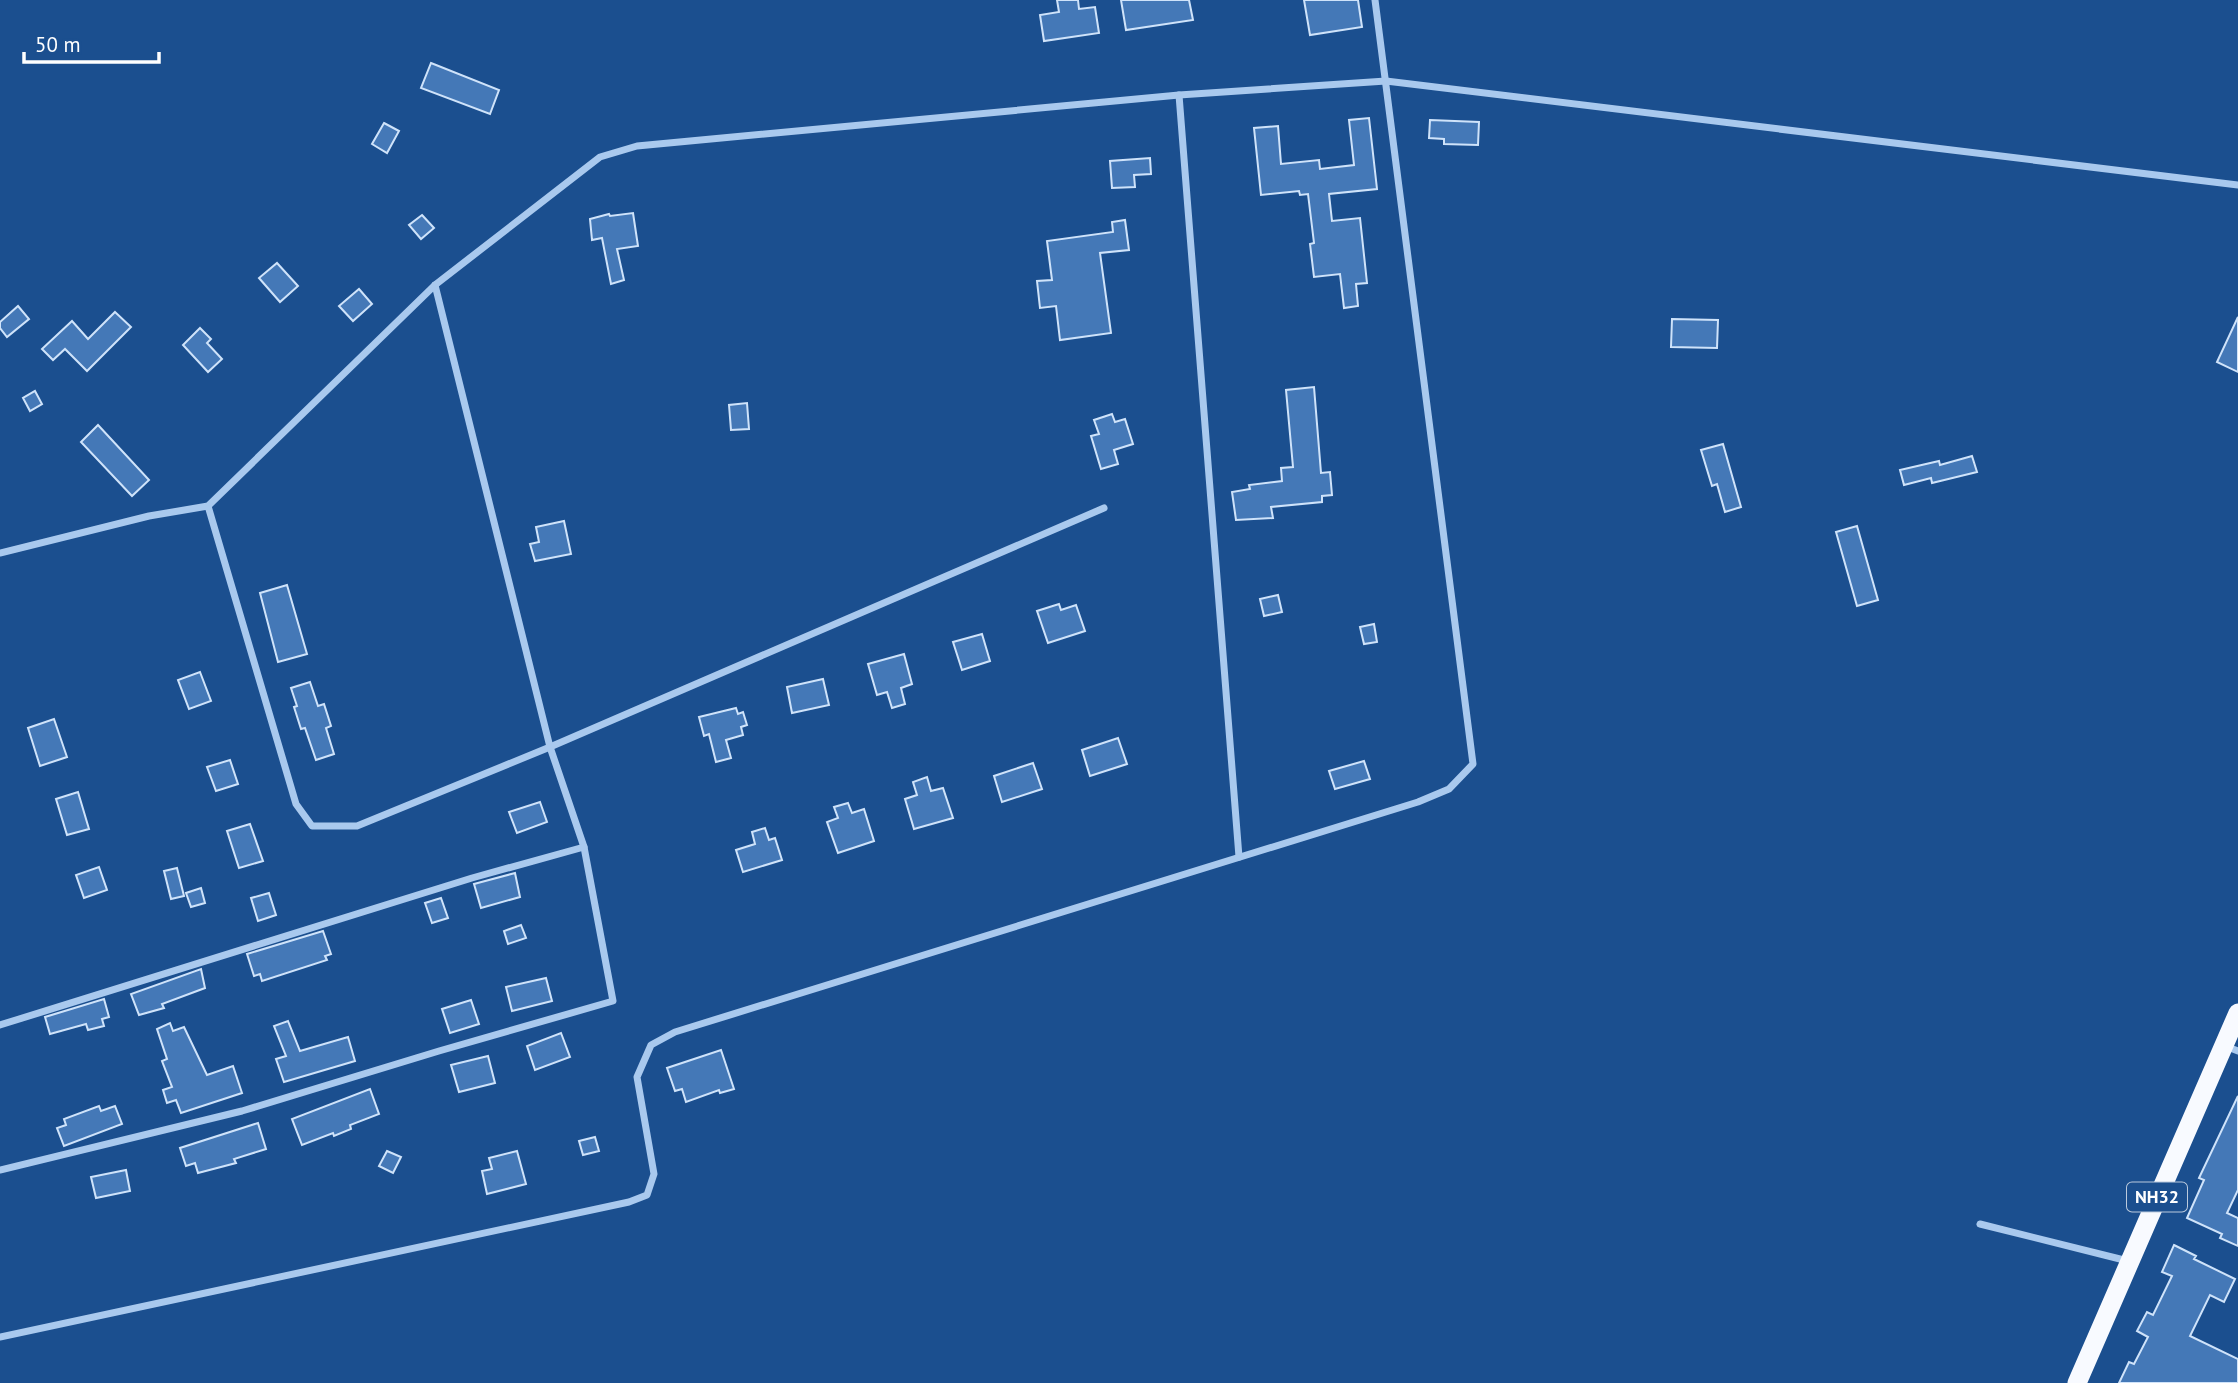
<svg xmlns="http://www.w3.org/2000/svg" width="2238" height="1383" font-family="'PT Sans',sans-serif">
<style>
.building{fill:#4478b7;stroke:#cfe3fa;stroke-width:2}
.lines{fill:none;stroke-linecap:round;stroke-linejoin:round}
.minor{stroke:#a9c9ee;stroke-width:7}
.trunk{stroke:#f8faff;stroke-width:19}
.labels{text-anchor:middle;stroke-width:5;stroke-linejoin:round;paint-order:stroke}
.shield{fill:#1b4f8f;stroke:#bbcadd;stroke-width:2}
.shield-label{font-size:18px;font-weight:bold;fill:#fff}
</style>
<rect width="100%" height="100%" fill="#1b4f8f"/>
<!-- building -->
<g class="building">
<path d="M1057,0H1078L1079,9L1095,7L1099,33L1044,41L1040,15L1059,12Z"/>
<path d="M1121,0H1189L1193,20L1126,30Z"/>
<path d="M1304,0H1358L1362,27L1310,35Z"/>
<path d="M431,63L499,90L490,114L421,88Z"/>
<path d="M1369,118L1377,189L1329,194L1332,221L1360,218L1367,283L1356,284L1358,306L1344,308L1340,274L1314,277L1310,244L1314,243L1308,194L1300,195L1299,191L1261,195L1254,128L1278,126L1281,164L1319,160L1320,169L1354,165L1349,120Z"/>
<path d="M1430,120L1479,122L1478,145L1444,144V139L1429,138Z"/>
<path d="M384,123L399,131L387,153L372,144Z"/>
<path d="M1150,158L1151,174L1134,175L1135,187L1112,188L1110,161Z"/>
<path d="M633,213L638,246L617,249L624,280L611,284L602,238L592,240L590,219L609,214L610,216Z"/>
<path d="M422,215L434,228L421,239L409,225Z"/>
<path d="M1125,220L1129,250L1100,253L1111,333L1060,340L1056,306L1040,308L1037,281L1052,280L1047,241L1113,232L1112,222Z"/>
<path d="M277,263L298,286L280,302L259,278Z"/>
<path d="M359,289L372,304L353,321L339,306Z"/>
<path d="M18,306L29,319L7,337L0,328V322Z"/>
<path d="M115,312L131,327L87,371L65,349L53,360L42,349L72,321L88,339Z"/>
<path d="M2238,317V372L2217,362Z"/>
<path d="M1672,319L1718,320L1717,348L1671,347Z"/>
<path d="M200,328L211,339L207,343L222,359L208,372L183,345Z"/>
<path d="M1314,387L1321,473L1330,472L1332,495L1322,496V502L1271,507L1273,518L1236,520L1232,492L1250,489L1249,485L1282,481L1281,468L1293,467L1286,390Z"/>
<path d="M35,391L42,404L30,411L23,398Z"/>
<path d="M747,403L749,429L731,430L729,405Z"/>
<path d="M1112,414L1115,422L1125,419L1133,444L1114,450L1118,464L1101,469L1091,436L1099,434L1094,420Z"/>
<path d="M98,425L149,480L132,496L81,442Z"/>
<path d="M1723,444L1741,507L1725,512L1717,484L1712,486L1701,450Z"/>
<path d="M1972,456L1977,472L1932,483L1931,478L1904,485L1900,470L1939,461L1940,465Z"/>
<path d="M564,521L571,554L535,561L530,544L539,542L536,527Z"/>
<path d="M1857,526L1878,600L1857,606L1836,532Z"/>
<path d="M287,585L307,654L278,662L260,593Z"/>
<path d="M1278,595L1282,612L1264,616L1260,599Z"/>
<path d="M1059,604L1061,610L1076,605L1085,631L1048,643L1037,611Z"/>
<path d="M1374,624L1377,642L1364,644L1360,627Z"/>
<path d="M982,634L990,661L962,670L953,642Z"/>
<path d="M904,654L912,684L901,688L905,704L892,708L887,692L877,695L868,664Z"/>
<path d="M200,672L211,701L189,709L178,680Z"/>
<path d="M823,679L829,705L792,713L787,687Z"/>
<path d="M310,682L318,706L324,704L331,726L326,728L334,754L316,760L305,728L301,729L294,707L297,706L291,688Z"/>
<path d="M736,708L738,714L743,712L747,725L741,727L743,735L726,740L731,758L716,762L709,734L704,736L699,717Z"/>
<path d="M54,719L67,757L40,766L28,728Z"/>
<path d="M1118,738L1127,764L1090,776L1082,750Z"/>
<path d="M230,760L238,784L216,791L207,767Z"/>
<path d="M1364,761L1370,779L1335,789L1329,771Z"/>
<path d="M1033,763L1042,789L1002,802L994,776Z"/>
<path d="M927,777L931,791L943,788L953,818L914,829L905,799L917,795L913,782Z"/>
<path d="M78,792L89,829L67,835L56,799Z"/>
<path d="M540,802L547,822L517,833L509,812Z"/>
<path d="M848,803L852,813L864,809L874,841L838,853L827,822L838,818L834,807Z"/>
<path d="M250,824L263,861L239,868L227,831Z"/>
<path d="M765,828L769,840L775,838L782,860L743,872L736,850L755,844L752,832Z"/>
<path d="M99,867L107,890L84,898L76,875Z"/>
<path d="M177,868L184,896L171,899L164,871Z"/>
<path d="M515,873L520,897L481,908L474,884Z"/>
<path d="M201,888L205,903L191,907L186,893Z"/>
<path d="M269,893L276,915L258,921L251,898Z"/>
<path d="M441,898L448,918L432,923L425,903Z"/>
<path d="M521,925L526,938L508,944L504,931Z"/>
<path d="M323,931L331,954L325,956L327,960L262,981L260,974L254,976L247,954Z"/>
<path d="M201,969L205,988L162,1004L164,1008L139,1015L131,994Z"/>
<path d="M546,978L552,1001L512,1011L506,987Z"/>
<path d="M104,999L109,1017L102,1019L104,1026L88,1030L86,1024L50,1034L45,1017Z"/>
<path d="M471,1000L479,1024L450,1033L442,1009Z"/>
<path d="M288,1021L300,1051L348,1037L355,1061L284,1082L276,1059L286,1056L274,1026Z"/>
<path d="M170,1023L173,1031L184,1027L207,1075L233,1066L242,1093L181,1113L176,1100L167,1103L163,1090L172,1087L162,1061L167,1059L157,1029Z"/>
<path d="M561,1033L570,1057L535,1070L527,1046Z"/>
<path d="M721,1050L734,1089L720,1093L719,1090L686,1102L682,1089L675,1091L667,1068Z"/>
<path d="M488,1056L495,1083L459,1092L451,1065Z"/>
<path d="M370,1089L379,1114L350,1125L351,1129L334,1136L333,1133L302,1145L292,1119Z"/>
<path d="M2238,1096V1190L2227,1213L2238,1218V1246L2220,1238L2222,1234L2187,1218L2204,1180L2199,1178Z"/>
<path d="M99,1106L101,1111L115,1106L122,1124L64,1146L57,1128L66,1125L64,1119Z"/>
<path d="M258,1123L266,1149L234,1159L236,1163L198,1173L195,1163L186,1166L180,1148Z"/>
<path d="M595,1137L599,1151L583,1155L579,1141Z"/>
<path d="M387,1151L401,1157L393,1173L379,1166Z"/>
<path d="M517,1151L526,1184L487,1194L482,1171L492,1169L489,1158Z"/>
<path d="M126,1170L130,1191L96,1198L91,1177Z"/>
<path d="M2174,1245L2196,1256L2194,1259L2235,1279L2224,1302L2210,1295L2190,1336L2238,1359V1383H2119L2129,1362L2134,1364L2148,1337L2137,1331L2147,1312L2153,1315L2172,1276L2162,1272Z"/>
</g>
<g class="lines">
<!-- minor -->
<g class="minor">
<path d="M1179,95L1239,857"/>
<path d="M208,506L296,804L312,826H357L550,747L1104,508"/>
<path d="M0,553L149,516L208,506L435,285L600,157L637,146L1179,95L1386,81L2238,185"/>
<path d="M0,1025L472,878L584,847L550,747L435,285"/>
<path d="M2225,1046L2238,1051"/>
<path d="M0,1170L242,1111L439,1051L613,1001L584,847"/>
<path d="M1980,1224L2128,1261"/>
<path d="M0,1337L629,1202L647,1195L654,1174L637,1077L651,1045L675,1032L1418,802L1449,789L1473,764L1375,0"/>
</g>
<!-- trunk -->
<path class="trunk" d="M2077,1383L2238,1013"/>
</g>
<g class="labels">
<!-- shield labels -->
<rect class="shield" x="2127" y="1182.5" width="60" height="29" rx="5"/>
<g class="shield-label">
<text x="2157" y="1203">NH32</text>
</g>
</g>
<!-- scale -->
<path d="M24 52v10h135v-10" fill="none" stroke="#ffffff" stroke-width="3.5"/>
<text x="35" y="52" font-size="21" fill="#ffffff" stroke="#1b4f8f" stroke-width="5" paint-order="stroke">50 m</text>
</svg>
